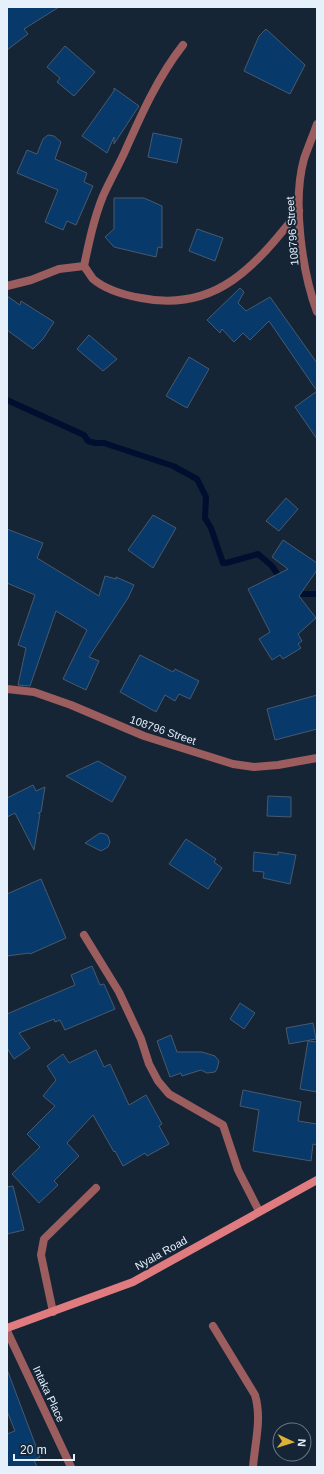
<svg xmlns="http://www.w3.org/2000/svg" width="324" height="1474" font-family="Helvetica,sans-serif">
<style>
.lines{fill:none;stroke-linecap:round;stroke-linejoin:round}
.stream{stroke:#000e2f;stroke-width:6}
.building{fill:#073a6a;stroke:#48596d}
.lane{stroke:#9c5d5e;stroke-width:8}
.street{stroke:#9c5d5e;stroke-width:8}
.secondary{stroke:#e07c7f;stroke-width:8}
.labels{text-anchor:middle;stroke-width:4;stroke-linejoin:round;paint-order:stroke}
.street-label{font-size:11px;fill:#e5f0fb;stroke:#162536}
</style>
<rect width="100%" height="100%" fill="#162536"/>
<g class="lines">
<!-- stream -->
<g class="stream">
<path d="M7,400L84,435L88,441L95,443H104L173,466L197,479L206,497L205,518L211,528L223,563H226L258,554L272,566L282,581"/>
<path d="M293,594H317"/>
</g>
</g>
<!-- building -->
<g class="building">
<path d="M7,7H59L24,29L28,34L7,50Z"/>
<path d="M266,29L305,65L290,94L244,71L259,36Z"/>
<path d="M65,46L95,72L74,96L57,82L60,78L47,67Z"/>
<path d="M114,88L139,106L114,144V137L107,153L82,136L114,91Z"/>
<path d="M153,133L182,139L177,163L148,157Z"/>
<path d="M48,135L54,136L61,142L55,159L87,173L84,182L93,186L76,225L67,221L63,230L45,222L58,190L17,173L27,150L37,154L43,139Z"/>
<path d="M114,198H144L162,206V248L158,247L156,257L114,247L105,237L114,229Z"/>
<path d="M197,229L223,238L215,261L189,251Z"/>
<path d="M240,288L244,292L238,303L246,311L270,297L317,363V391L269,321L250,340L243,333L234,342L222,329L220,333L207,320Z"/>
<path d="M7,296L20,305L21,301L54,322L43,339L33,349L7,330Z"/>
<path d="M89,335L117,359L103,371L77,349Z"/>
<path d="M189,357L209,369L187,408L166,396Z"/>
<path d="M317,391V439L295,407Z"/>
<path d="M286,498L298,509L279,531L266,521Z"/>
<path d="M153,515L176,528L153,568L128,550Z"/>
<path d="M7,529L43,543L37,558L99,596L105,576L116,579V577L134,585L128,598L89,657L99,661L86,690L63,679L87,630L56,611L30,686L18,685L26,648L18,645L35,595L7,583Z"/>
<path d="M283,540L317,563V570L299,596L316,618L298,634L302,641L298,644L301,648L283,659L280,655L272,660L259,639L270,632L248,589L288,569L272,557Z"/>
<path d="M140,655L173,672L175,669L199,681L190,699L179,694L175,701L165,695L156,712L120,692Z"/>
<path d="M317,695V729L275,740L267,709Z"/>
<path d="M98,761L126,777L112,802L66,776Z"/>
<path d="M33,785L36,791L45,787L41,812L38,813L40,814L34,850L15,813L7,817V798Z"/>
<path d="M268,796L291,797V817L267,816Z"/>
<path d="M100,833L105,834L108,836L110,842L108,847L101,851L85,843Z"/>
<path d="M186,839L216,859L214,862L222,868L208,889L169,864Z"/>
<path d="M254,852L278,855V852L296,855L290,884L263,878L264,872L253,871Z"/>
<path d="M41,879L66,938L30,954L29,953L7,956V894Z"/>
<path d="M92,966L100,985L104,984L115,1009L65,1030L60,1020L55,1022L54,1019L19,1033L30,1048L14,1059L7,1048V1014L75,985L71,975Z"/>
<path d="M240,1003L255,1013L244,1029L230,1019Z"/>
<path d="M313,1023L316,1039L289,1044L286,1028Z"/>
<path d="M171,1035L177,1052H202L215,1056L219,1061L217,1069L215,1072L207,1073L201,1070L182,1076L181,1073L170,1077L157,1041Z"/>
<path d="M308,1041L317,1042V1092L300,1089Z"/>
<path d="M96,1050L104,1067L110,1064L129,1105L146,1095L162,1124L159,1126L169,1144L147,1156L145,1153L123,1166L115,1151L114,1152L93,1115L67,1143L79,1156L54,1181L58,1185L39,1203L12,1174L40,1147L27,1134L55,1106L43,1096L56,1080L47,1066L63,1054L69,1063Z"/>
<path d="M243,1090L301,1102L298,1121L317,1124V1145L313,1144L311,1161L253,1151L259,1110L240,1106Z"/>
<path d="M13,1186L24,1230L7,1234V1187Z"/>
<path d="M8,1372L40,1457L34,1460L37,1467H7V1434L15,1431L7,1411V1373Z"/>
</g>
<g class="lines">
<!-- lane -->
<g class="lane">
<path d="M53,1312L41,1255L44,1239L96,1188"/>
<path d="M213,1326L255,1395C262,1419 255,1442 253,1467"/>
</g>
<!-- street -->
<g class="street">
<path d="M317,124C313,136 308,147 304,159C292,202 302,271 317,312"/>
<path d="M84,266C87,270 90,275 93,279C106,290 124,295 141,298C217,313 256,265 299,211"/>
<path d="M7,286L31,280L59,269L84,266C89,242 94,218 103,196C110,180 119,165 126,149C142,113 158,77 183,45"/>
<path d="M7,689L34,692L71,705L144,736L233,764L254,767L278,765L317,758"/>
<path d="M84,935L119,992L141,1039L149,1064L158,1081L169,1094L223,1125L238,1170L259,1211"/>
<path d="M7,1331L71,1467"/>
</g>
<!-- secondary -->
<path class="secondary" d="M7,1328L133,1282L317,1180"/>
</g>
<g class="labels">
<!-- street labels -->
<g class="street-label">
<text transform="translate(292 231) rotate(-94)" y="4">108796 Street</text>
<text transform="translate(163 730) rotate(19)" y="4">108796 Street</text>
<text transform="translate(161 1253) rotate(-29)" y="4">Nyala Road</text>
<text transform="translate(49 1394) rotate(65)" y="4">Intaka Place</text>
</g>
</g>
<!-- border -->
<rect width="324" height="1474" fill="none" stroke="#e5f0fb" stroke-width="16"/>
<!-- north arrow -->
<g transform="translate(292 1442) rotate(94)"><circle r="19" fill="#162536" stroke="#697685"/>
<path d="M0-3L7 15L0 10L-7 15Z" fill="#ddb133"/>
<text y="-6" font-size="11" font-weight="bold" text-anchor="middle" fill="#e5f0fb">N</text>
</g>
<!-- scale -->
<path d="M14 1454v6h60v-6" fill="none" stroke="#e5f0fb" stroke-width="2"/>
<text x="20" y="1454" font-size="12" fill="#e5f0fb" stroke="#162536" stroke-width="3" paint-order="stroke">20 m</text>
</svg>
